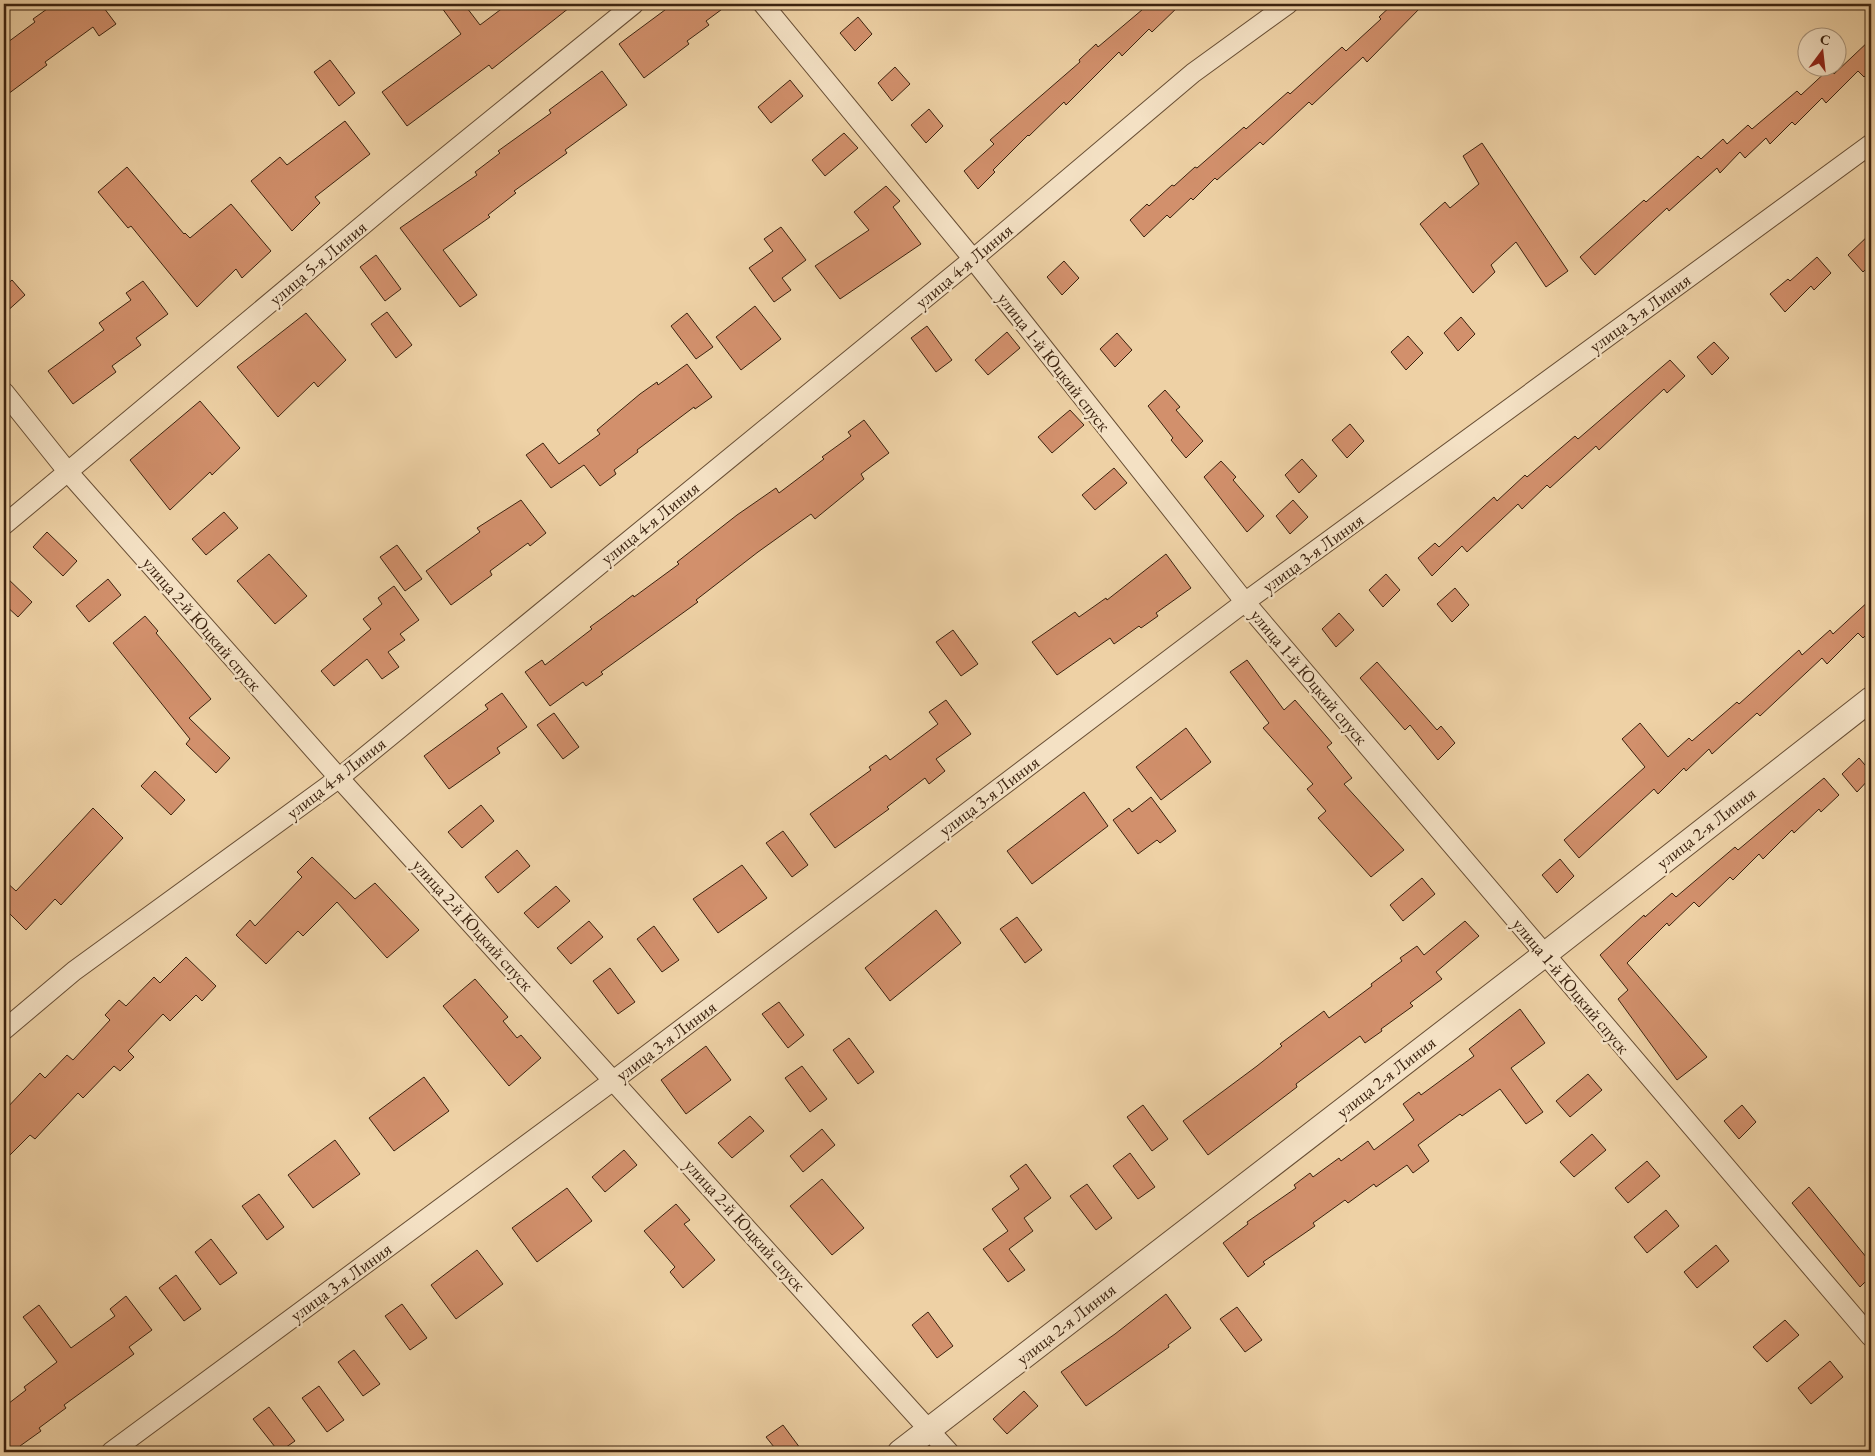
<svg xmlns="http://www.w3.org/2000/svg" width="1875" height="1456" font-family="'EB Garamond',serif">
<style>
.building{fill:#d2906c;stroke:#3c230f}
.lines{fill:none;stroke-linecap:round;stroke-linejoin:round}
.minor-casing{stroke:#684e34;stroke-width:21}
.tertiary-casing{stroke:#684e34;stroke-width:26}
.minor{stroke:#f4e1c4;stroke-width:19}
.tertiary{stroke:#f4e1c4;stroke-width:24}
.labels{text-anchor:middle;stroke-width:5;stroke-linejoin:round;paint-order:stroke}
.street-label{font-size:18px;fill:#3c230f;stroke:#f4e1c4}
</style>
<rect width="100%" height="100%" fill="#eed1a5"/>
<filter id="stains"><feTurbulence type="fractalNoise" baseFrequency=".004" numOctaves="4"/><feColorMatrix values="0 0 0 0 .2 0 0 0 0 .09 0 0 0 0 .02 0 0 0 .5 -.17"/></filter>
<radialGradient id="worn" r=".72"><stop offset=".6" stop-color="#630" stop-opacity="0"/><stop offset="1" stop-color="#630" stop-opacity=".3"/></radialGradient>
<!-- building -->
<g class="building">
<path d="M54,4H101L116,24L99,36L93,27L45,62L47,65L4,97V45L35,22L33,19Z"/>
<path d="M439,4H464L480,25L508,4H574L492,69L489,65L407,126L382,92L461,34Z"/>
<path d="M673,4H729L706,21L709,25L687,41L689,44L644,78L619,44Z"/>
<path d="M1149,4H1181L1152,32L1149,29L1122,56L1119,52L1066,105L1064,102L1029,136L1028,135L993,170L995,172L978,189L964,171L994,144L990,140L1080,62L1079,60L1096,44L1098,47Z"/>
<path d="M1393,4H1424L1367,62L1363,57L1312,105L1309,102L1263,145L1260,142L1217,180L1215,178L1193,200L1191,198L1170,218L1167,215L1144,237L1130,220L1147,204L1149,206L1172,185L1174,186L1195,167L1197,168L1244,127L1246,129L1288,92L1290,94L1342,47L1346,51L1381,19L1379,17Z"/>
<path d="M858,17L872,34L855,51L840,33Z"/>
<path d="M1871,39V70L1864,77L1858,71L1826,103L1822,98L1795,125L1792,122L1770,144L1766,138L1745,158L1740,152L1720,173L1717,168L1669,211L1667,208L1595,275L1580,257L1644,200L1646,202L1698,156L1701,159L1723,139L1727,144L1748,125L1752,129L1797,91L1801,95L1829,69L1834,74Z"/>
<path d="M330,60L355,93L339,106L314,72Z"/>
<path d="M895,67L910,84L892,101L878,83Z"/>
<path d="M602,71L627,105L565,150L567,153L514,191L516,193L488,215L490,217L443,250L477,295L460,307L400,228L477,175L475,172L500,153L498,151L551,113L549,110Z"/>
<path d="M790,80L803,96L771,123L758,107Z"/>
<path d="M929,109L943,126L926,143L911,125Z"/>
<path d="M345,121L370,154L315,197L320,203L292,231L251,181L280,157L287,165Z"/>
<path d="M844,133L858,148L825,176L812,160Z"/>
<path d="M1482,143L1568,271L1546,287L1516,242L1491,265L1495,272L1473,293L1420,224L1445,202L1450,208L1479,184L1463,156Z"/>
<path d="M127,167L184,234L185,233L190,238L231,204L271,251L242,278L236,269L197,307L131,226L128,228L98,192Z"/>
<path d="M886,186L900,201L893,207L921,244L840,299L815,266L869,230L854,212Z"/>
<path d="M781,227L806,260L782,278L791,290L774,302L749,268L773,251L764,239Z"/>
<path d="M1871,233V264L1863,272L1848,255Z"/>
<path d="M376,255L401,289L385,301L360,267Z"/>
<path d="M1817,257L1831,273L1814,290L1811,286L1785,312L1770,294L1788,279L1790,281Z"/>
<path d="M1064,261L1079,278L1062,295L1047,277Z"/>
<path d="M12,280L25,295L4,314V287Z"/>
<path d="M143,281L168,314L136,338L141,345L112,366L116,372L73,404L48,371L104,330L99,323L131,300L126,293Z"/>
<path d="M755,306L781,339L741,370L716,337Z"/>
<path d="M387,312L412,345L396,358L371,324Z"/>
<path d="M306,313L346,360L318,387L314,382L278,417L237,367Z"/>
<path d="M687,313L713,347L696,359L671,326Z"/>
<path d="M1461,317L1475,334L1458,351L1444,333Z"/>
<path d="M927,326L952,360L936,372L911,338Z"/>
<path d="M1007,332L1020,348L988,375L975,360Z"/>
<path d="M1117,333L1132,350L1115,367L1100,349Z"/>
<path d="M1408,336L1423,353L1406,370L1391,352Z"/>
<path d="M1714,342L1729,358L1712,375L1697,357Z"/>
<path d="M1670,360L1685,376L1667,393L1664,389L1599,450L1596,446L1550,488L1547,485L1522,509L1518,504L1467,552L1462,546L1432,576L1418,558L1435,543L1439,547L1494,497L1497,501L1525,475L1527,477L1575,436L1578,439Z"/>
<path d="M687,364L712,397L695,409L694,407L637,450L638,452L614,470L616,474L600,486L584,465L551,488L526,455L543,443L559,464L600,434L597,430L640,394L657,382L658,385Z"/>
<path d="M1165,390L1180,407L1176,410L1203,441L1186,458L1171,440L1173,438L1148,406Z"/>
<path d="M200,401L240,448L212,475L210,472L170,510L130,460Z"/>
<path d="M1070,410L1084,425L1052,453L1038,437Z"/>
<path d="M864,420L889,453L861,474L864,479L815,519L811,514L758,552L696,600L698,602L601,672L603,674L586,686L583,682L550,706L525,672L542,660L545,665L592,629L590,627L616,608L633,595L634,597L679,564L677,562L737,515L776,488L779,493L824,459L822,457L851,436L848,432Z"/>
<path d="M1350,424L1364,441L1347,458L1332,440Z"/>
<path d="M1302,459L1317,476L1299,493L1285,475Z"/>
<path d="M1221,461L1236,477L1233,480L1264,516L1247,532L1204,477Z"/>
<path d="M1114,468L1127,483L1095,510L1082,495Z"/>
<path d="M521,500L546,533L530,546L528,543L490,571L492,575L451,605L426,571L480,532L477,528Z"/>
<path d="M1293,500L1308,517L1290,534L1276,516Z"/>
<path d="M224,512L238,528L206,555L192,539Z"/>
<path d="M47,532L77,561L63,576L33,547Z"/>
<path d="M397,545L422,579L405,591L380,557Z"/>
<path d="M269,554L307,596L275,624L237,581Z"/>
<path d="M1166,554L1191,588L1156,613L1158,616L1141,628L1139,626L1114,644L1110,638L1057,675L1032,642L1075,612L1079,617L1106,598L1107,600Z"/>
<path d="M1386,574L1400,590L1383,607L1369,590Z"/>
<path d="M4,575L32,602L18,617L4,604Z"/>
<path d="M108,579L121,595L89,622L76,606Z"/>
<path d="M394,586L419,620L400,634L405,640L388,652L399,667L382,679L367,659L334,686L321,671L371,629L363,619L382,604L378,598Z"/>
<path d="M1455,588L1469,605L1452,622L1437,604Z"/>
<path d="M1871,599V630L1863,638L1858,633L1827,664L1822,658L1760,716L1757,713L1712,754L1709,749L1686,771L1684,768L1658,794L1654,789L1579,858L1564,840L1645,767L1622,739L1640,723L1668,757L1689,738L1692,741L1737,702L1739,704L1799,650L1802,655L1830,630L1833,634Z"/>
<path d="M1339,613L1354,630L1336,647L1322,629Z"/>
<path d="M145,616L158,631L156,633L211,699L189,718L230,758L216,773L186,744L190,739L113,643Z"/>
<path d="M953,630L978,664L961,676L936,642Z"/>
<path d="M1247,660L1284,710L1295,700L1332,743L1327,747L1352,778L1344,784L1404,850L1371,877L1318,818L1326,811L1307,789L1313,784L1263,728L1269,723L1230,672Z"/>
<path d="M1377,662L1437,730L1441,726L1455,743L1438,760L1410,725L1405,730L1360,678Z"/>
<path d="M502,693L527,727L497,748L500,753L449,789L424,756L488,709L485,705Z"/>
<path d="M946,700L971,734L936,759L945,771L929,784L925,778L887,807L889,809L835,848L810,814L871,770L869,767L886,755L890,760L938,724L929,712Z"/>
<path d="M554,713L579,747L563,759L537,725Z"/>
<path d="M1186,728L1211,762L1161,800L1136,767Z"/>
<path d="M1859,758L1871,772V777L1857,792L1842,774Z"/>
<path d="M155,771L185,800L171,815L141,786Z"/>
<path d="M1824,778L1839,795L1821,812L1819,809L1794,833L1792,830L1763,859L1759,854L1733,880L1730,877L1699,907L1694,902L1669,926L1667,923L1627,963L1707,1057L1677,1080L1618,999L1628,990L1600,955L1644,915L1645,917L1672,893L1676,897L1735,847L1738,850Z"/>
<path d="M1084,792L1108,826L1032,884L1007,851Z"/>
<path d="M1151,797L1176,831L1160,843L1157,840L1138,854L1113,820L1129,808L1132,812Z"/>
<path d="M481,805L494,821L462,848L448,832Z"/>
<path d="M93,808L123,838L61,905L55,899L26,930L4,908V880L16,891Z"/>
<path d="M783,831L808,865L792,877L766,843Z"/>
<path d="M517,850L530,866L498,893L485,877Z"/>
<path d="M312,857L355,899L375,883L419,930L387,958L337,902L303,936L298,931L266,964L236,935L250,920L255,926L302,877L297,872Z"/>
<path d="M1560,859L1574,876L1557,893L1542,875Z"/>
<path d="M742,865L767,898L718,933L693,899Z"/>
<path d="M1422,878L1435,894L1403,921L1390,905Z"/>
<path d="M556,886L570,901L538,928L524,913Z"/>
<path d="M936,910L961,943L890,1001L865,968Z"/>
<path d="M1017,917L1042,950L1025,963L1000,929Z"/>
<path d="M589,921L603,937L571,964L557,948Z"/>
<path d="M1465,921L1479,936L1436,972L1442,979L1410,1003L1413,1006L1381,1029L1382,1031L1365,1043L1360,1036L1296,1084L1297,1087L1208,1155L1183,1121L1257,1066L1282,1046L1280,1044L1324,1011L1329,1018L1372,986L1371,984L1402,961L1400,958L1417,946L1424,955Z"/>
<path d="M654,926L679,960L662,972L637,939Z"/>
<path d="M186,957L216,986L202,1001L196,995L170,1021L163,1014L128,1051L134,1057L120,1071L114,1066L83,1098L78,1093L35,1139L30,1135L4,1161V1111L40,1073L45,1078L67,1055L73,1060L110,1020L105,1015L119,1000L126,1006L154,977L160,983Z"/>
<path d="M610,968L635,1002L618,1014L593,981Z"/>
<path d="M475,979L508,1017L503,1021L517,1038L521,1035L541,1058L509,1086L443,1006Z"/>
<path d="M779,1002L804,1035L788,1048L762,1014Z"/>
<path d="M1520,1009L1545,1043L1511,1068L1543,1112L1526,1124L1500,1089L1462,1116L1460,1114L1418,1145L1429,1161L1413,1173L1407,1165L1376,1187L1374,1184L1348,1203L1345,1200L1313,1223L1315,1226L1263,1262L1265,1264L1248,1277L1223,1243L1248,1224L1247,1222L1296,1188L1294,1185L1310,1173L1313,1177L1339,1158L1341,1161L1368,1141L1374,1150L1414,1120L1403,1104L1419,1092L1421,1095L1474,1056L1469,1049Z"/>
<path d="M849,1038L874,1072L858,1084L833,1050Z"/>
<path d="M706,1046L731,1080L686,1114L661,1080Z"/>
<path d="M802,1066L827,1099L810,1112L785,1078Z"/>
<path d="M1588,1074L1602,1090L1570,1117L1556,1101Z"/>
<path d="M424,1077L449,1111L394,1151L369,1118Z"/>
<path d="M1143,1105L1168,1139L1152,1151L1127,1117Z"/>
<path d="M1742,1105L1756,1122L1739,1139L1724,1121Z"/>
<path d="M750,1116L764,1131L732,1158L718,1143Z"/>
<path d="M822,1129L835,1145L803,1172L790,1156Z"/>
<path d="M1592,1134L1606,1150L1574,1177L1560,1162Z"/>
<path d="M335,1140L360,1174L313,1208L288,1175Z"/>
<path d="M624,1150L637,1165L605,1192L592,1177Z"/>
<path d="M1130,1153L1155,1187L1138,1199L1113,1166Z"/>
<path d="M1647,1161L1660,1176L1628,1203L1615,1188Z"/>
<path d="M1026,1164L1051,1198L1024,1218L1033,1231L1009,1249L1025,1270L1008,1282L983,1249L1008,1231L992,1209L1019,1189L1010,1176Z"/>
<path d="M822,1179L864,1228L832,1255L790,1206Z"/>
<path d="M1087,1184L1112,1218L1096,1230L1070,1196Z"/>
<path d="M1809,1187L1871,1263V1276L1860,1287L1792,1203Z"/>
<path d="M567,1188L592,1221L537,1262L512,1228Z"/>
<path d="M259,1194L284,1227L267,1240L242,1206Z"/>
<path d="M676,1204L690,1220L684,1224L715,1260L683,1288L670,1272L675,1267L644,1231Z"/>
<path d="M1666,1210L1679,1226L1647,1253L1634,1237Z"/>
<path d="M211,1239L237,1273L220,1285L195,1252Z"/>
<path d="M1716,1245L1729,1261L1697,1288L1684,1272Z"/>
<path d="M477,1250L503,1284L456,1319L431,1285Z"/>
<path d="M176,1275L201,1309L184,1321L159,1288Z"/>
<path d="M1166,1294L1191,1328L1168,1345L1169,1347L1086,1406L1061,1372L1115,1334Z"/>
<path d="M126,1296L152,1330L129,1347L134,1354L64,1405L66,1408L39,1428L41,1431L20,1446L25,1452H4V1407L26,1390L24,1387L57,1362L23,1317L39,1305L71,1348L115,1316L110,1309Z"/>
<path d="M402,1304L427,1338L410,1350L385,1316Z"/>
<path d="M1237,1307L1262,1340L1245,1352L1220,1319Z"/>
<path d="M928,1312L953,1346L937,1358L912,1325Z"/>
<path d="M1785,1320L1799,1335L1767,1362L1753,1347Z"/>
<path d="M354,1350L380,1384L363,1396L338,1362Z"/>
<path d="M1830,1361L1843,1377L1811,1404L1798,1388Z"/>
<path d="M319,1386L344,1420L327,1432L302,1398Z"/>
<path d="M1024,1391L1038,1406L1007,1434L993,1419Z"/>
<path d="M269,1407L295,1441L279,1452L253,1419Z"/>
<path d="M783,1425L803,1452H778L766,1437Z"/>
</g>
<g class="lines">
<defs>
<g id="minor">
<path d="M763,4L973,259L1245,602L1871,1337"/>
<path d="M4,392L68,472L339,778L949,1452"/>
<path d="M4,525L394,199L634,4"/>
<path d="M4,1030L74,971L339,778L973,259L1193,73L1288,4"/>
<path d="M111,1452L614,1080L1245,602L1871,144"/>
</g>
<path id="tertiary" d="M900,1452L1544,955L1871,699"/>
</defs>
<!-- minor casing -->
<use href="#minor" class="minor-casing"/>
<!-- tertiary casing -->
<use href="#tertiary" class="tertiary-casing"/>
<!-- minor -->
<use href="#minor" class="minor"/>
<!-- tertiary -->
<use href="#tertiary" class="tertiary"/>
</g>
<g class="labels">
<!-- street labels -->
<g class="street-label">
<text transform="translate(318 263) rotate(-40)" y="6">улица 5-я Линия</text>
<text transform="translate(964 266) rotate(-40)" y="6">улица 4-я Линия</text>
<text transform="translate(1640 313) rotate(-36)" y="6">улица 3-я Линия</text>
<text transform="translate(1054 362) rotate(52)" y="6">улица 1-й Юцкий спуск</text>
<text transform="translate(650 523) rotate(-39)" y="6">улица 4-я Линия</text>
<text transform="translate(1313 553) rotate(-36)" y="6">улица 3-я Линия</text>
<text transform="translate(202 624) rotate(49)" y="6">улица 2-й Юцкий спуск</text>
<text transform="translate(1309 677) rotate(50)" y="6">улица 1-й Юцкий спуск</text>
<text transform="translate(336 778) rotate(-38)" y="6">улица 4-я Линия</text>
<text transform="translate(989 796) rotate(-37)" y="6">улица 3-я Линия</text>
<text transform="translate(1706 828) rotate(-38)" y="6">улица 2-я Линия</text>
<text transform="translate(473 925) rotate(48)" y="6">улица 2-й Юцкий спуск</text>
<text transform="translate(1571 986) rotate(50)" y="6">улица 1-й Юцкий спуск</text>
<text transform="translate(666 1041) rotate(-37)" y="6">улица 3-я Линия</text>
<text transform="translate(1386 1077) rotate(-38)" y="6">улица 2-я Линия</text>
<text transform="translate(745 1225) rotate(48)" y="6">улица 2-й Юцкий спуск</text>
<text transform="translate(341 1282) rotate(-36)" y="6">улица 3-я Линия</text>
<text transform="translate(1066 1324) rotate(-38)" y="6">улица 2-я Линия</text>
</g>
</g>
<!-- margin -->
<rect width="1875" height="1456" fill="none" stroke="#eed1a5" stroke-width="20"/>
<rect x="5" y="5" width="1865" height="1446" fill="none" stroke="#3c230f" stroke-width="2.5"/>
<rect x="10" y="10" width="1855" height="1436" fill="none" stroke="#3c230f"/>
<!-- north arrow -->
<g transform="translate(1822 52) rotate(15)"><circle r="24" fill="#f4e1c4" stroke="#aa957c"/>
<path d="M0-4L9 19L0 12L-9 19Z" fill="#8f2418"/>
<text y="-8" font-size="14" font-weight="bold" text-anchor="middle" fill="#3c230f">С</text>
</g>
<rect width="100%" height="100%" filter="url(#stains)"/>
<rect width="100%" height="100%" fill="url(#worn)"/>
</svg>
